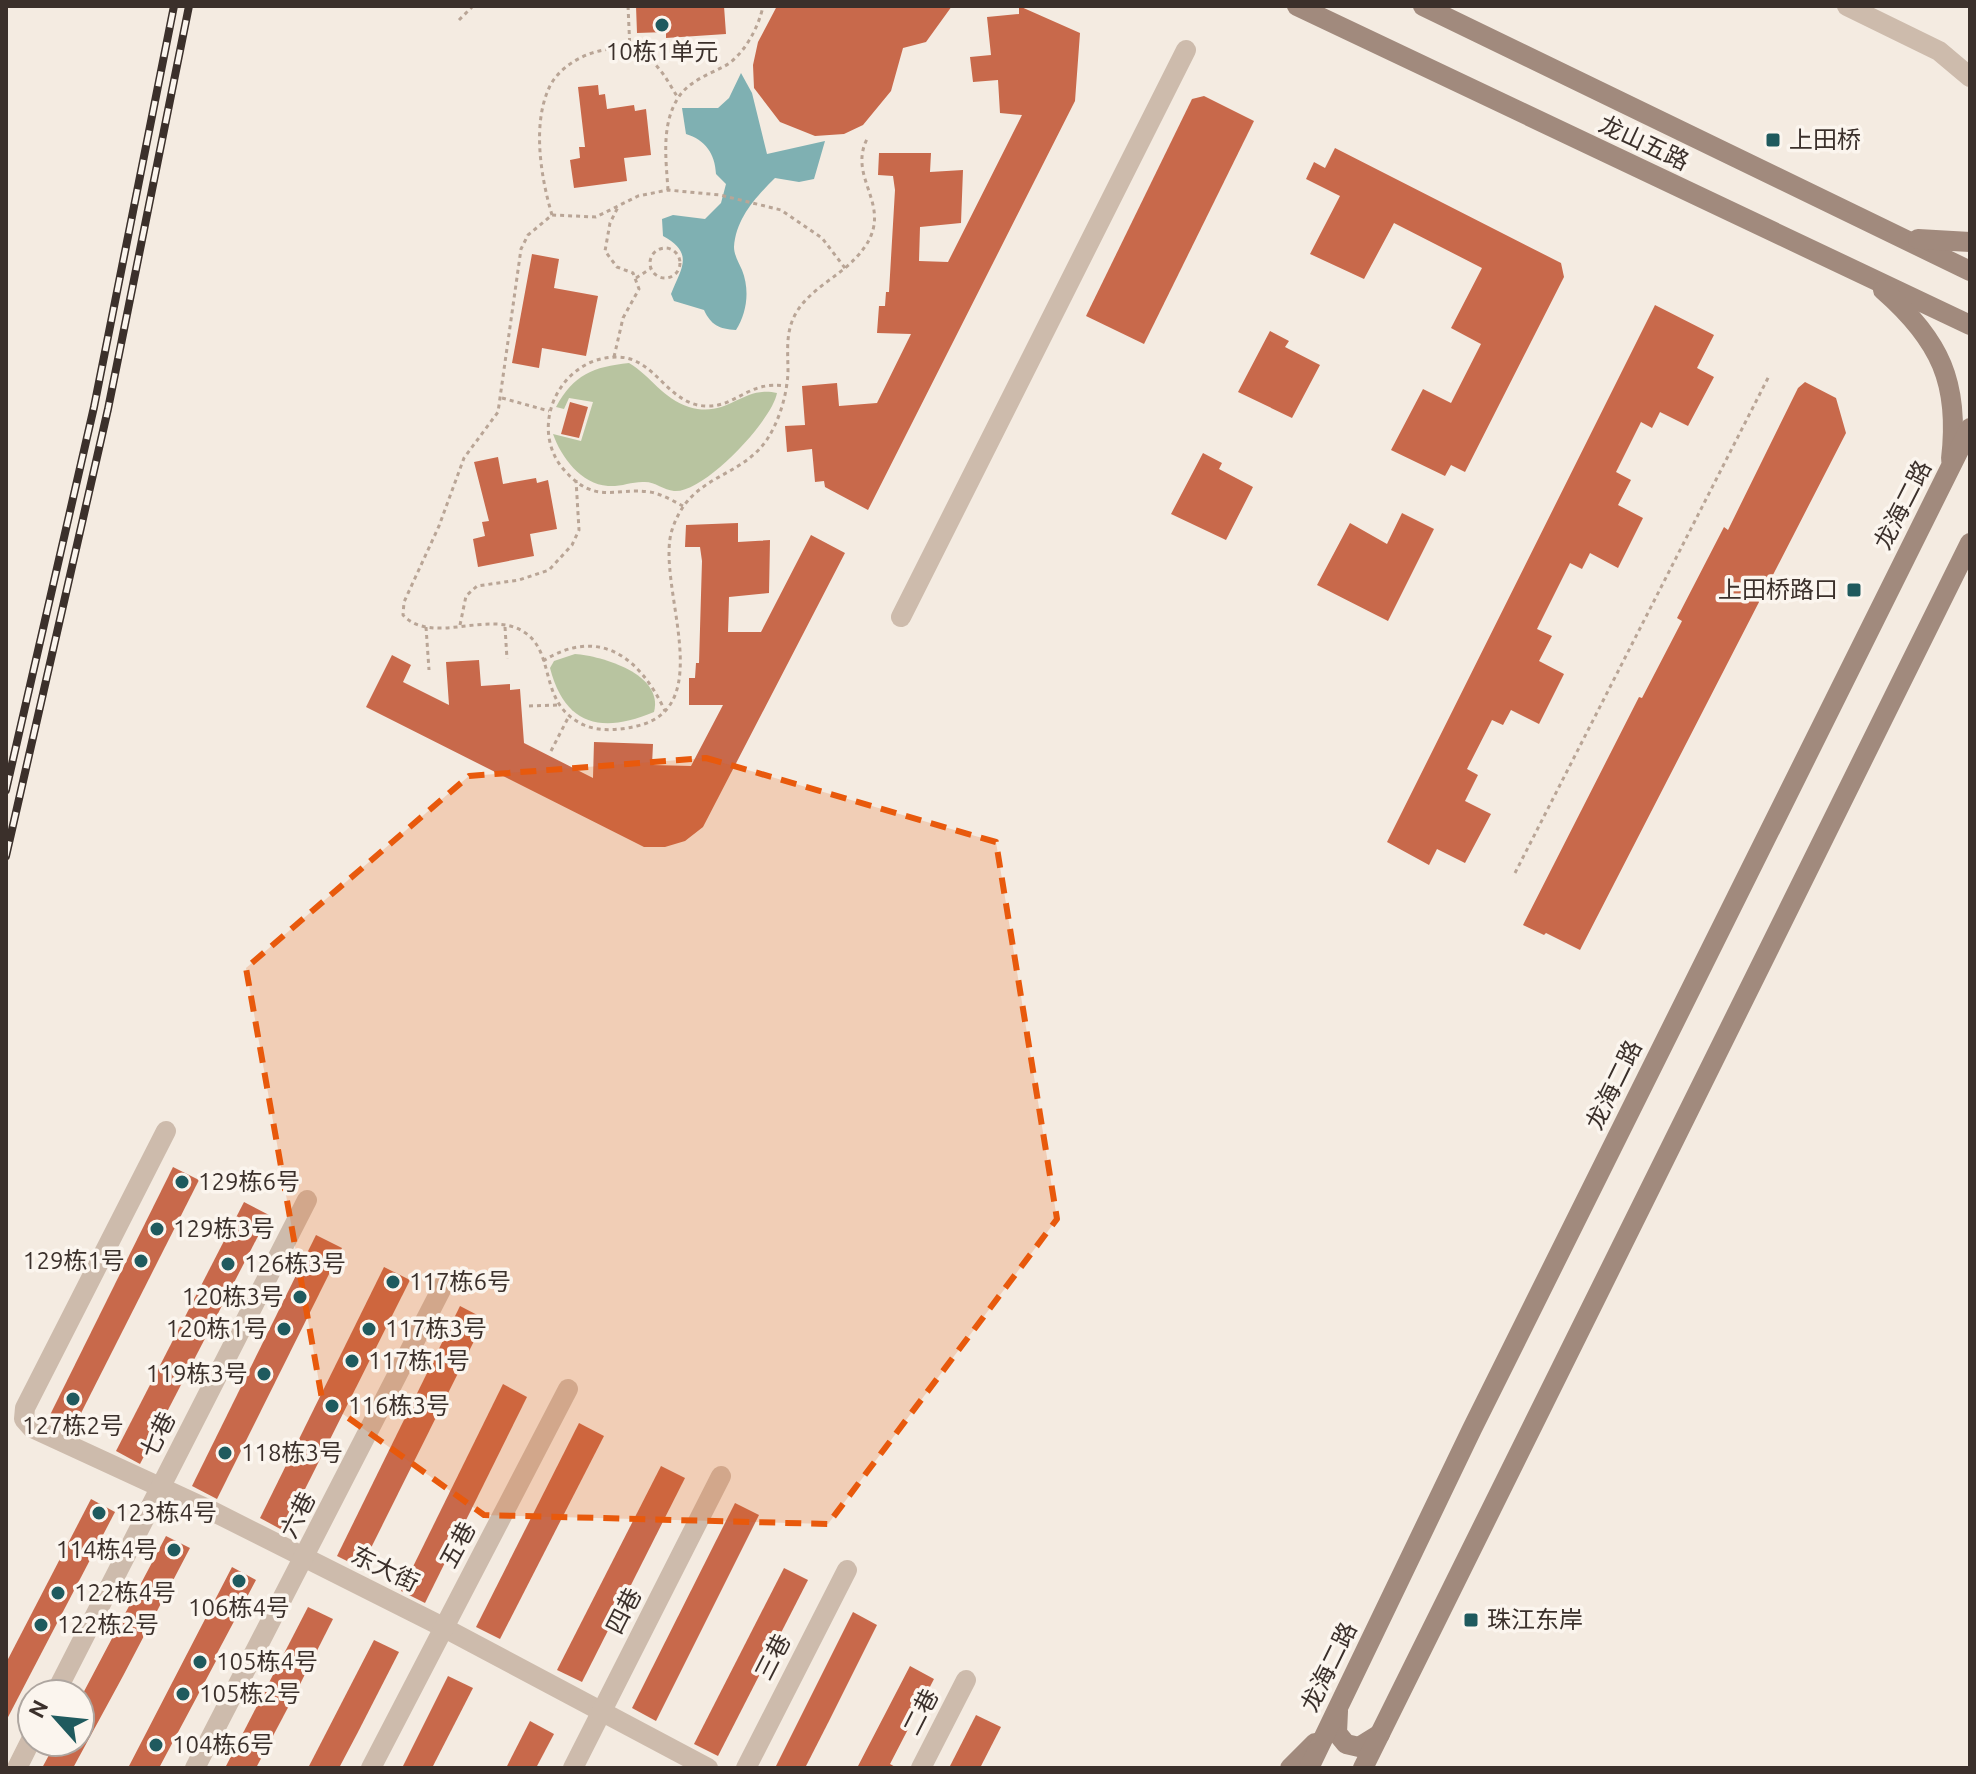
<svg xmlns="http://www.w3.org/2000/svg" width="1976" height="1774" font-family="Ubuntu,'Noto Sans SC',sans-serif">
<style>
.green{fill:#b8c4a0}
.water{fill:#7fb0b2}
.building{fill:#c8694b}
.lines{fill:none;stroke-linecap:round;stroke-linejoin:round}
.path{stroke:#b9a596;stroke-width:3;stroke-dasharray:4 4;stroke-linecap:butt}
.street{stroke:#cdbbac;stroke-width:20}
.secondary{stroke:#a18a7d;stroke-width:20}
.rail-casing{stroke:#3b302b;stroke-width:8}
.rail{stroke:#fbf5ee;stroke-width:5;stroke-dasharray:15;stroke-linecap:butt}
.marked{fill:#e8590c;fill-opacity:0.2;stroke:#e8590c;stroke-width:6;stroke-dasharray:16 10;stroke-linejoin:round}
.poi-dot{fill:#1f5a5e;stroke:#fbf5ee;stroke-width:3}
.labels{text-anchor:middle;stroke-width:7;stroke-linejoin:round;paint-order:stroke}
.poi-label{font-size:24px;fill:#3b302b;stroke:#fbf5ee;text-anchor:start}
.street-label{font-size:24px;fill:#3b302b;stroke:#fbf5ee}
</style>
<rect width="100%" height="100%" fill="#f4ebe1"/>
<!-- green -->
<g class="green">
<path d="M629,363C651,376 663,399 689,407C728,419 742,385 777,393C772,421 703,494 674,491C664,490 655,482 645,482C633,481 621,487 608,486C581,484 561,457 553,434L581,441L593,402L569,398L564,409L556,407C574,374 593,367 629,363Z"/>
<path d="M575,654C602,656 664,674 654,712C602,734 565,726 550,668L554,661Z"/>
</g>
<!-- water -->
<path class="water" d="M741,73L752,93L767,154L825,141L814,179L799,182L775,178C756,197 736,218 734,247C734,255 739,263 742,270C750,290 747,313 736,330C719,329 711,325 704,310L674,301L671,294C681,269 695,253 663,236L662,219L673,215L705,219L721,203L726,184L716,174C715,153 705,140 686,134L682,108H718L729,98Z"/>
<!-- building -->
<g class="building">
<path d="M636,6H724L726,34L666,38V32L637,33Z"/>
<path d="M777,6H952L926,42L903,48L891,91L863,125L844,134L815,136L780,122L754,88L753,65L758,42Z"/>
<path d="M1019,6L1080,33L1075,101L868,510L825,487L824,481L815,482L812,449L787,452L785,426L805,425L802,386L837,383L839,406L877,403L911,334L877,333L879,306H885L886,292H889L895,190L893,176L878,175L879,153H931L930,172L963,170L961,223L920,227L919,261L948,262L1022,115L1000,113L998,80L973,82L970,57L991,55L987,17L1019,14Z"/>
<path d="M598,85L599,95L605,94L607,109L634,105L635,111L646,109L651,155L624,158L627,181L574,188L570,160L580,158L579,147H585L578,87Z"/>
<path d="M1204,96L1254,121L1144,344L1086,316L1192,99Z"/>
<path d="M1335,148L1561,263L1564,277L1465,472L1451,465L1445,476L1391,450L1423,389L1451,403L1481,344L1451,328L1482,268L1394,223L1364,279L1310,254L1340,196L1306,179L1314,162L1325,168Z"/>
<path d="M532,254L559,259L554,288L598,296L586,356L542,348L539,368L512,363Z"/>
<path d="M1655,305L1714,335L1697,368L1714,377L1688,426L1660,412L1652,428L1641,422L1616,472L1631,480L1618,505L1643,518L1618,568L1590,553L1582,569L1570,563L1537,629L1552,636L1539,661L1564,674L1539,724L1511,710L1503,725L1492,720L1467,769L1478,775L1465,801L1491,814L1465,863L1437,849L1429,865L1387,842Z"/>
<path d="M1270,331L1289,341L1285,347L1320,365L1292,418L1238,392Z"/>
<path d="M1805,382L1836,398L1846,433L1580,950L1546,933L1544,935L1523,925L1639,697L1642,698L1682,621L1677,618L1724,527L1728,530L1798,388Z"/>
<path d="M570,402L588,407L579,438L561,434Z"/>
<path d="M1203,453L1222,463L1219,469L1253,487L1226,540L1171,514Z"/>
<path d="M498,457L503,484L536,478L537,483L548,480L557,529L530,534L534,556L478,567L473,539L485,536L482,522L489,521L474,462Z"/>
<path d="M1402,513L1434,529L1388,621L1317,585L1350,523L1387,544Z"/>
<path d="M738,523V542L770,540L769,593L729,597L728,632H761L811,535L845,553L703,827L685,841L665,847H644L366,707L392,655L411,665L403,682L449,705L446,662L479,660L481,686L510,684V690L520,689L524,743L593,778L594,742L653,744L652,765L691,766L723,705H689V678H695L696,663H699L702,561L700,547H685L686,525Z"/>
<path d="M173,1167L199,1180L73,1429L49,1417Z"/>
<path d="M244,1202L269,1215L140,1464L116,1451Z"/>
<path d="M316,1235L342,1248L217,1499L192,1486Z"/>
<path d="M384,1267L410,1280L284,1531L260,1518Z"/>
<path d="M460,1306L485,1319L361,1568L337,1556Z"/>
<path d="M503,1384L527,1397L425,1603L401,1591Z"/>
<path d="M579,1423L604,1436L500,1639L476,1627Z"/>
<path d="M661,1466L685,1478L582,1682L557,1670Z"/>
<path d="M91,1499L115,1512L6,1721V1663Z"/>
<path d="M735,1503L759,1515L656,1721L632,1708Z"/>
<path d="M166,1536L190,1548L123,1676L73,1768H42L56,1742H80V1699Z"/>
<path d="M232,1567L256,1580L214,1659L216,1661L159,1768H128Z"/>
<path d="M784,1568L808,1580L718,1756L694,1744Z"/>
<path d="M308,1607L333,1619L292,1700L256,1768H225Z"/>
<path d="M853,1612L877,1625L830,1719L805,1768H775Z"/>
<path d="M374,1640L399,1652L358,1732L339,1768H308Z"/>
<path d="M910,1666L934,1679L890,1764L897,1768H857Z"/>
<path d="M448,1676L473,1688L432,1768H402Z"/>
<path d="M976,1715L1001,1727L980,1768H949Z"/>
<path d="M530,1721L554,1734L536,1768H506Z"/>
</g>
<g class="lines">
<!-- path -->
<g class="path">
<path d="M628,6L630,50"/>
<path d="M459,20L473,6"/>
<path d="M668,190C666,159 661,125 678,98C688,82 707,75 723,67C743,57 759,27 763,6"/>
<path d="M552,215C541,178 532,125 549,88C563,57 614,38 644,55C659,64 669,83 678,98"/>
<circle cx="665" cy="263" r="15"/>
<path d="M845,268L822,238L781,210L720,195L668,190L638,196L596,217L552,215L528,235L521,249L498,412L464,458L439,526L404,602L403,615C432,646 489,609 524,632C557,653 537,704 584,725C600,732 620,730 637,726C720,707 655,584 672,530C690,474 738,480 766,441C779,422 787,395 788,372C788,352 785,332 796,313C807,294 828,282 845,268C910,213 844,185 867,139"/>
<path d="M636,278L650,269"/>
<path d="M614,357L623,318L639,289L633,273L617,267L605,251L610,223L618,207"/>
<path d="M502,398L549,411"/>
<path d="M683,506C673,501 662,494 650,492C614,487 596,505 565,471C526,428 560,356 618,357C656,358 667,404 705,406C736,408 748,380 786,386"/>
<path d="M460,625L466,596L477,586L519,580L549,570L572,545L579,530L576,480"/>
<path d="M426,627L429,670"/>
<path d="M505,627L507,659"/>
<path d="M543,661C599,626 640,657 665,711"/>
<path d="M529,706L557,705"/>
<path d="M551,751L569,716"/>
<path d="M1515,873L1769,376"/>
</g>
<!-- street -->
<g class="street">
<path d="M1847,6L1939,51L1970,77"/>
<path d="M901,617L1186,50"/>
<path d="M166,1131L25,1408L24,1419L32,1428L212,1511L437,1624L708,1768"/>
<path d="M55,1694L307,1200"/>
<path d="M17,1768L32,1738"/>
<path d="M195,1768L444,1284"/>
<path d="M371,1768L568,1389"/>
<path d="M573,1768L721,1476"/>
<path d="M746,1768L847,1570"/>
<path d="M921,1768L966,1680"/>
</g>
<!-- secondary -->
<g class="secondary">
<path d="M1297,6L1970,325"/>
<path d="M1423,6L1970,271"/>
<path d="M1918,239L1970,242"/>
<path d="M1883,290C1940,340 1960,383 1951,459"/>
<path d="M1338,1711L1337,1733L1346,1744L1359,1747L1380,1734"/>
<path d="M1290,1768L1315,1743"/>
<path d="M1309,1768L1472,1429L1970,428"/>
<path d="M1363,1768L1970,543"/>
</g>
<defs>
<g id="rail">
<path d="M6,790L94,407L174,6"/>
<path d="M6,856L108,409L189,6"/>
</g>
</defs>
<!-- rail casing -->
<use href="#rail" class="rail-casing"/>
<!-- rail -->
<use href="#rail" class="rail"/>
</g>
<!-- marked area -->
<path class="marked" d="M706,758L996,842L1057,1219L828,1524L484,1515L322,1399L246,968L469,776Z"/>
<!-- markers -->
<g class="poi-dot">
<circle cx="662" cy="25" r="8"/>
<rect x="1765" y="132" width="16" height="16" rx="4"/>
<rect x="1846" y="582" width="16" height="16" rx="4"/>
<circle cx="182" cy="1182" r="8"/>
<circle cx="157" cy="1229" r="8"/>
<circle cx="141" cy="1261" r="8"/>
<circle cx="228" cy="1264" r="8"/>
<circle cx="393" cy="1282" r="8"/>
<circle cx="300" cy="1297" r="8"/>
<circle cx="284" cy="1329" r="8"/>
<circle cx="369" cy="1329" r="8"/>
<circle cx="352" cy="1361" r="8"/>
<circle cx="264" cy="1374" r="8"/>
<circle cx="73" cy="1399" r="8"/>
<circle cx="332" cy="1406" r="8"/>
<circle cx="225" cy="1453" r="8"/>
<circle cx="99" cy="1513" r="8"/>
<circle cx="174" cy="1550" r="8"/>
<circle cx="239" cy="1581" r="8"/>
<circle cx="58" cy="1593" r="8"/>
<rect x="1463" y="1612" width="16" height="16" rx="4"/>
<circle cx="41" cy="1625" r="8"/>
<circle cx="200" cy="1662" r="8"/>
<circle cx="183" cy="1694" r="8"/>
<circle cx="156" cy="1745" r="8"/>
</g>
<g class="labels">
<!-- poi labels -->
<g class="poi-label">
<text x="662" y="60" text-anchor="middle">10栋1单元</text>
<text x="1789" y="148">上田桥</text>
<text x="1838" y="598" text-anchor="end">上田桥路口</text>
<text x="198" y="1190">129栋6号</text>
<text x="173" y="1237">129栋3号</text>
<text x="125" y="1269" text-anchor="end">129栋1号</text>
<text x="244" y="1272">126栋3号</text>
<text x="409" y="1290">117栋6号</text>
<text x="284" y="1305" text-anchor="end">120栋3号</text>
<text x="268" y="1337" text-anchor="end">120栋1号</text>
<text x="385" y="1337">117栋3号</text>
<text x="368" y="1369">117栋1号</text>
<text x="248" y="1382" text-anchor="end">119栋3号</text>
<text x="348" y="1414">116栋3号</text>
<text x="73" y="1434" text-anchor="middle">127栋2号</text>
<text x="241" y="1461">118栋3号</text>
<text x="115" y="1521">123栋4号</text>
<text x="158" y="1558" text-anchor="end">114栋4号</text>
<text x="74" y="1601">122栋4号</text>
<text x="239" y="1616" text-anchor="middle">106栋4号</text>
<text x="1487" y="1628">珠江东岸</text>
<text x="57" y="1633">122栋2号</text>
<text x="216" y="1670">105栋4号</text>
<text x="199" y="1702">105栋2号</text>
<text x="172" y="1753">104栋6号</text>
</g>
<!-- street labels -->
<g class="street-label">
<text transform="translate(1644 143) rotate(25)" y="8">龙山五路</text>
<text transform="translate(1903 505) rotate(-63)" y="8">龙海二路</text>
<text transform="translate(1614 1085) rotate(-64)" y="8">龙海二路</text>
<text transform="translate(158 1435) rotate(-63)" y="8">七巷</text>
<text transform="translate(298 1515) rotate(-63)" y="8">六巷</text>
<text transform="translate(458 1545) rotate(-62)" y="8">五巷</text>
<text transform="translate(385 1569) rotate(26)" y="8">东大街</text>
<text transform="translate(624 1611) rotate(-63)" y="8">四巷</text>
<text transform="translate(773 1657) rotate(-63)" y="8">三巷</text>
<text transform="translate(1329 1667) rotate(-64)" y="8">龙海二路</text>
<text transform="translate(921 1712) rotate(-63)" y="8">二巷</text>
</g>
</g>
<!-- border -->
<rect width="1976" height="1774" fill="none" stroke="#3b302b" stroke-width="16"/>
<!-- north arrow -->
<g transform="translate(56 1718) rotate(297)"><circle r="38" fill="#fbf5ee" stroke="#aea6a0" stroke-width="2"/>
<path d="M0-6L14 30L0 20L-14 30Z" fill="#1f5a5e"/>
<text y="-12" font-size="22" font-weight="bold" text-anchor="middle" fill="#3b302b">N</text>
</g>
</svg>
